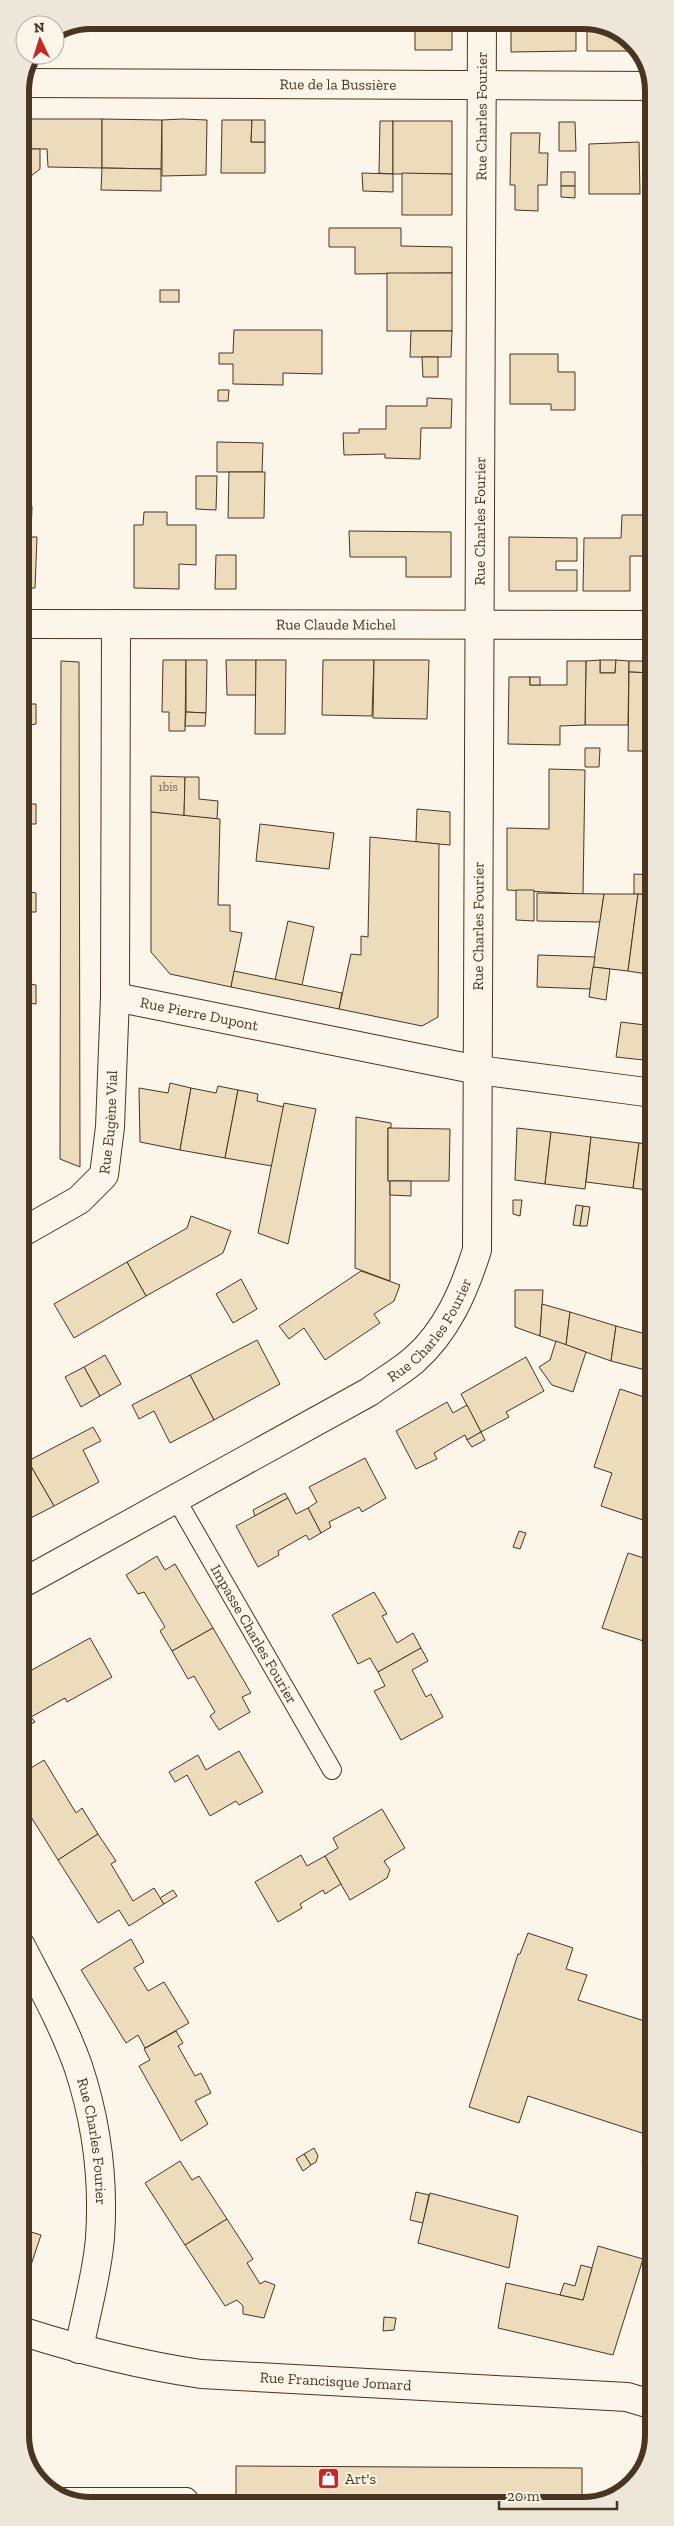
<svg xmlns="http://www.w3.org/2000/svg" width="674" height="2526" font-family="'Zilla Slab',serif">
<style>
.building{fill:#ecdcbc;stroke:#4a3520}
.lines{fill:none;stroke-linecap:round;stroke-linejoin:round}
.service-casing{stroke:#4a3520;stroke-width:20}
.minor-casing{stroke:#4a3520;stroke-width:30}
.service{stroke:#fbf6e9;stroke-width:18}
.minor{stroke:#fbf6e9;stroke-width:28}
.labels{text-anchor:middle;stroke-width:4;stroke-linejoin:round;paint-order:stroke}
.number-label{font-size:12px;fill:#725f47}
.street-label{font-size:15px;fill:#4a3520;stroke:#fbf6e9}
.poi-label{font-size:15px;fill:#4a3520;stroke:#fbf6e9;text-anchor:start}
.rim{fill:none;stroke:#4a3520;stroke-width:6}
</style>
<rect width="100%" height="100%" fill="#fbf6e9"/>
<!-- building -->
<g class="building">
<path d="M415,20L452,21V50H415Z"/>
<path d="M511,20L576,21V51L511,52Z"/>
<path d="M587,21H593L630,38L638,51H587Z"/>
<path d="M20,119H102V168L48,167L47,149H20Z"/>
<path d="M102,119L162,120L161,169L102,168Z"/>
<path d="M182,119L207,120L206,175L162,176V120Z"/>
<path d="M222,120H252L251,142H265V173H221Z"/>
<path d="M252,120H265V142H251Z"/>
<path d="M380,121H393V174L379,173Z"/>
<rect x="393" y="121" width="59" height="53"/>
<path d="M559,122H575L576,151H559Z"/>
<path d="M511,133H540L539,153H548L547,185H538V211L515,210V185H510Z"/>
<path d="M639,142L640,194H589V144Z"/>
<path d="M20,149H40V169L22,183H20Z"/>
<path d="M102,168L161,169V191L101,190Z"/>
<rect x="561" y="172" width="14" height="14"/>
<path d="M362,173L393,174V192L363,191Z"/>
<path d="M402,173L452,174V215H402Z"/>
<path d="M561,186H575V198L561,197Z"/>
<path d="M329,228H401V246L452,247V273L355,274V247H329Z"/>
<rect x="387" y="273" width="65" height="58"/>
<rect x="160" y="290" width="19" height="12"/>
<path d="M234,330H322V374L283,373V385L233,384V364H219V353H233Z"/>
<path d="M411,331H452L451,357H410Z"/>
<path d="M510,354H558V372H575V410H551V404H510Z"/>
<path d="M422,357H438V377H423Z"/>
<path d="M218,390H229L228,401H218Z"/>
<path d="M427,398L452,399L451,428H421L420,459L385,458V454L344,455L343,433H359V429H386V406H427Z"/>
<path d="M217,442L263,443L262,472H217Z"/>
<rect x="648" y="458" width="5" height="33"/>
<path d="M229,472H265L264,518H228Z"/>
<path d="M196,476H217L216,510L196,509Z"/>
<path d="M20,505L32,506L31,537H37L35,588H20Z"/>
<path d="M144,512H167V525H196V565L179,564V589L134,588V525H143Z"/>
<path d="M622,515H650V556H630V591H583L584,538H621Z"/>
<path d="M349,531L451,532V577H406V557H350Z"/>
<path d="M509,537L577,538V561H556V570H577V591H509Z"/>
<path d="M216,555H236V589H215Z"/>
<path d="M20,658H29V704H36V724L30,725V804H36V824H30V892L36,893V912H30V984L36,985V1004L29,1003V1073H21Z"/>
<path d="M163,660H186L185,731H169V712H162Z"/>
<path d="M186,660H207L206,713L186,712Z"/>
<path d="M226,660H256V695H227Z"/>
<path d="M256,660H286L285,734H255Z"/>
<path d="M323,660H374L372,716L322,715Z"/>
<path d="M374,660H429L427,719L373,718Z"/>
<path d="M600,660H616L615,673H600Z"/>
<path d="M600,660V673H615L616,660L629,661L628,725H585L586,661Z"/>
<path d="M61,661L79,662L80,1167L60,1159Z"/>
<path d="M567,661H586L585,725L560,726V745L508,744L509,677H530V685H567Z"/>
<path d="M629,661H653V673L629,672Z"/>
<path d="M629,672L653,673V751H628Z"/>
<rect x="530" y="677" width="10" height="8"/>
<path d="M186,712L206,713L205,726H185Z"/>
<path d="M585,748H600L599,767H585Z"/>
<path d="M549,769L585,770L583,894L507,890V828L549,829Z"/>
<path d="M151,776L185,777L184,816L151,812Z"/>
<path d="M185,777H199V799L218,801L217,819L184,816Z"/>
<path d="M417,809L450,812V845L416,842Z"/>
<path d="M151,812L220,819L218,905H230V931L242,933L231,987L170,974L151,952Z"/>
<path d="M260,824L334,833L329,869L256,861Z"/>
<path d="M370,837L439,844L438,1017L422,1026L339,1009L351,954L361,955V936L368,937Z"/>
<path d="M634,874L653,875V895L634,894Z"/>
<path d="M516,890H534V921L516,920Z"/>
<path d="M537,893L604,894L600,922L537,921Z"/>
<path d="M604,894H638L628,971L593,967Z"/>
<path d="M638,894L653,895V975L628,971Z"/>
<path d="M288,921L314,927L302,985L275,980Z"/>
<path d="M538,955L595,957L590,989L537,987Z"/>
<path d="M593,967L610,969L606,1000L589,997Z"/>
<path d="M234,971L342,993L339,1009L231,987Z"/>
<path d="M621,1022L653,1026V1061L616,1057Z"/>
<path d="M170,1083L191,1088L180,1150L140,1142L139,1088L168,1093Z"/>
<path d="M218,1086L238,1090L225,1158L180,1150L191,1088L216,1093Z"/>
<path d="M238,1090L258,1094L257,1101L284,1107L272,1166L225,1158Z"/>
<path d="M284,1103L316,1109L288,1244L258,1233Z"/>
<path d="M356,1117L391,1123V1128H388V1181H390V1281L355,1268Z"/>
<path d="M388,1128L450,1129L449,1181H388Z"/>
<path d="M517,1128L551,1132L545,1184L515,1180Z"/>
<path d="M551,1132L591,1137L585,1189L545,1184Z"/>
<path d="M591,1137L639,1143L633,1188L586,1182Z"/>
<path d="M639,1143L653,1145V1191L633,1188Z"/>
<path d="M390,1181H411V1196L390,1195Z"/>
<path d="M513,1200H522L520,1216L513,1214Z"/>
<path d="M576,1205L583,1206L580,1226L573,1225Z"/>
<path d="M583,1206L590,1207L587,1226H580Z"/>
<path d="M191,1216L231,1231L223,1253L146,1296L127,1262L187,1228Z"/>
<path d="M127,1262L146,1296L74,1338L54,1304Z"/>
<path d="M361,1271L400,1285L394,1301L374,1314L380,1323L325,1360L304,1328L289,1339L279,1326Z"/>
<path d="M241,1279L257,1309L233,1323L216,1294Z"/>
<path d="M515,1290H543L540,1336L515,1327Z"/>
<path d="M21,1298L29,1313L21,1318Z"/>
<path d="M542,1304L570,1312L566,1345L540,1336Z"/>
<path d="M570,1312L616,1326L611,1361L566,1345Z"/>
<path d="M616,1326L653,1336V1372L611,1361Z"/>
<path d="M257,1340L280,1384L214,1420L190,1375Z"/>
<path d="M556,1341L586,1352L573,1392L552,1385L539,1367L550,1360Z"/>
<path d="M105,1355L121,1384L100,1396L84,1367Z"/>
<path d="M526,1357L544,1391L506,1412L509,1417L481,1432L461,1394Z"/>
<path d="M84,1367L100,1396L81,1407L65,1377Z"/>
<path d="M190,1375L214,1420L170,1443L154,1411L139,1419L132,1405Z"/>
<path d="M620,1389L653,1400V1526L652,1523L601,1506L612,1473L594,1467Z"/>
<path d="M447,1402L453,1413L467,1405L481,1432L467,1440L465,1435L434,1453L437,1459L416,1469L396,1431Z"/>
<path d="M93,1427L101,1441L83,1450L99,1482L54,1506L28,1461Z"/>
<path d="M481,1432L485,1440L472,1447L467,1440Z"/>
<path d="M365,1458L386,1498L362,1512L359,1507L329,1522L331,1527L321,1533L308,1508L317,1502L309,1487Z"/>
<path d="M28,1461L54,1506L21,1523V1465Z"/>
<path d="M285,1493L288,1498L255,1516L253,1510Z"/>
<path d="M288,1498L296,1514L308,1508L321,1533L309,1540L306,1535L278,1551L279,1555L258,1567L236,1526Z"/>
<path d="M519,1531L526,1533L520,1549L513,1547Z"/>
<path d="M628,1553L653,1561V1644L602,1628Z"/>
<path d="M157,1556L165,1570L175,1564L213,1628L172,1651L160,1631L165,1627L144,1592L138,1594L126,1575Z"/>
<path d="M374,1592L387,1614L382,1616L397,1643L413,1633L421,1648L378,1672L370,1658L358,1664L332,1615Z"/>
<path d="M213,1628L251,1693L242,1697L250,1712L219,1730L210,1716L215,1712L194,1676L188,1679L172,1651Z"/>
<path d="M90,1638L112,1677L67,1702L65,1698L31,1717L35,1722L21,1729V1676Z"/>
<path d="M421,1648L428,1661L412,1670L426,1697L431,1694L443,1717L401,1740L374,1691L385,1686L378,1672Z"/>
<path d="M239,1751L263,1792L239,1805L236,1801L210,1816L187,1775L175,1782L169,1772L198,1755L206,1770Z"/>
<path d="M44,1760L76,1813L82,1808L98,1834L58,1860L21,1801V1774Z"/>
<path d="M382,1809L405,1848L384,1861L390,1870L387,1878L350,1900L325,1856L338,1848L333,1838Z"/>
<path d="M98,1834L116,1861L111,1864L133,1901L154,1888L164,1904L129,1926L119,1910L98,1923L58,1860Z"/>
<path d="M301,1855L307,1866L325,1856L341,1884L325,1894L323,1890L300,1904L302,1908L278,1922L255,1882Z"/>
<path d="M173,1890L177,1896L164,1904L160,1898Z"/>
<path d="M528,1933L573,1948L566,1969L587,1975L578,2000L654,2024V2166L642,2162L651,2136L528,2096L519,2123L469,2107L518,1954H520Z"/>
<path d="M131,1939L144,1962L134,1968L148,1991L164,1982L189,2023L145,2048L138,2035L126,2043L81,1970Z"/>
<path d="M176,2031L183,2043L178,2046L195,2076L201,2073L211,2093L195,2101L208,2124L181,2141L139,2066L150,2060L144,2049Z"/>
<path d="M314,2148L318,2156L316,2162L311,2165L304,2154Z"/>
<path d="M304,2154L311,2165L303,2171L296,2159Z"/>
<path d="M180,2161L192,2180L199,2176L227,2219L185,2245L145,2183Z"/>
<path d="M416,2192L429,2195L423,2223L410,2220Z"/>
<path d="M430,2193L518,2216L509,2268L418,2243Z"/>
<path d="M227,2219L253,2259L247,2263L260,2284L265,2281L275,2285L264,2318L243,2314V2306L237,2300L225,2306L185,2245Z"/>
<path d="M21,2229L41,2235L26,2280L21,2279Z"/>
<path d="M598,2246L643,2259L613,2355L498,2328L506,2283L583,2300Z"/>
<path d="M581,2265L592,2268L583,2300L560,2295L564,2283L575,2286Z"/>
<path d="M384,2317L396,2318L394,2330L383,2331Z"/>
<path d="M236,2466L582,2468V2505H236Z"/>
</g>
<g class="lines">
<defs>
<g id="service">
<path id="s1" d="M176,1499L332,1770"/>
<path d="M63,2497H187L195,2506"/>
</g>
<g id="minor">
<path id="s2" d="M23,83L653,86"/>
<path id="s3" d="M20,624L653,625"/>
<path id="s4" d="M115,997L478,1070L653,1093"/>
<path id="s5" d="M21,1233L79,1200L104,1175L110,1127L115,997L116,624"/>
<path id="s6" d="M21,1584L369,1392C384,1381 400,1372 414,1360C447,1331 464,1291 477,1250L482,20"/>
<path id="s7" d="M21,1946C41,1985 63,2024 78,2066C96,2120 104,2180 100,2238C97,2275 86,2312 79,2349"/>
<path id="s8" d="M21,2331C80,2350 140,2365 201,2374L627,2397L654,2405"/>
</g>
</defs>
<!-- service casing -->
<use href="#service" class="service-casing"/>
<!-- minor casing -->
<use href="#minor" class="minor-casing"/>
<!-- service -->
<use href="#service" class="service"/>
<!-- minor -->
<use href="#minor" class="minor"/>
</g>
<!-- icons -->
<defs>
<symbol id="shop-square" viewBox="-11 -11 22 22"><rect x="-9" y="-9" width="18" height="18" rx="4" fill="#c62828" stroke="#fbf6e9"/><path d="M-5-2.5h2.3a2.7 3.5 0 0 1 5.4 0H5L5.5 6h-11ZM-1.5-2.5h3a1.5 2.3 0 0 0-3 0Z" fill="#fff"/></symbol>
</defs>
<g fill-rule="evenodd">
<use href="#shop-square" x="316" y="2466" width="25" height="25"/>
</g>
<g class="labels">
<!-- number labels -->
<g class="number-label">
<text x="168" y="791">1bis</text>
</g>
<!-- street labels -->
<g class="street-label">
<text dy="5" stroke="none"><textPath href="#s2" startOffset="315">Rue de la Bussière</textPath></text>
<text dy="5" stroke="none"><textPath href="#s6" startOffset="1715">Rue Charles Fourier</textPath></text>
<text dy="5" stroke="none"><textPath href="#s6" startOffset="1310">Rue Charles Fourier</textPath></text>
<text dy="5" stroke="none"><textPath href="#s3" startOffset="316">Rue Claude Michel</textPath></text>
<text dy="5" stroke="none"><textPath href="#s6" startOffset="905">Rue Charles Fourier</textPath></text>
<text dy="5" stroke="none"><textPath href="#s4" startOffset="86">Rue Pierre Dupont</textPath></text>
<text dy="5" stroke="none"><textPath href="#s5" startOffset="155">Rue Eugène Vial</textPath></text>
<text dy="5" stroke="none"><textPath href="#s6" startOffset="486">Rue Charles Fourier</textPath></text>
<text dy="5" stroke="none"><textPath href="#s1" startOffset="156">Impasse Charles Fourier</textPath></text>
<text dy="5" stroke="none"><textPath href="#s7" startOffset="210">Rue Charles Fourier</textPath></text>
<text dy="5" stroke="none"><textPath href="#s8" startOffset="320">Rue Francisque Jomard</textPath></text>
</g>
<!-- poi labels -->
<g class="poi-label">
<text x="345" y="2484">Art's</text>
</g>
</g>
<!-- crop -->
<path d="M0 0H674V2526H0ZM91 29H583A62 62 0 0 1 645 91V2435A62 62 0 0 1 583 2497H91A62 62 0 0 1 29 2435V91A62 62 0 0 1 91 29Z" fill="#ede7d9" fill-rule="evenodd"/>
<path class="rim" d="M91 29H583A62 62 0 0 1 645 91V2435A62 62 0 0 1 583 2497H91A62 62 0 0 1 29 2435V91A62 62 0 0 1 91 29Z"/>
<!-- north arrow -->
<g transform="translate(40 40) rotate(356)"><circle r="24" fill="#fbf6e9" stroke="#b4a999"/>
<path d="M0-4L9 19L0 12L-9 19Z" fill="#c62828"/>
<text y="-8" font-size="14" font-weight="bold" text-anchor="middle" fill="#4a3520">N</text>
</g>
<!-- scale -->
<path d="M499 2501v8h118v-8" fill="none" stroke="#4a3520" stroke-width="2.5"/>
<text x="507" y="2501" font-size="15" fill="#4a3520" stroke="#fbf6e9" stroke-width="4" paint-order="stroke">20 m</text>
</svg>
